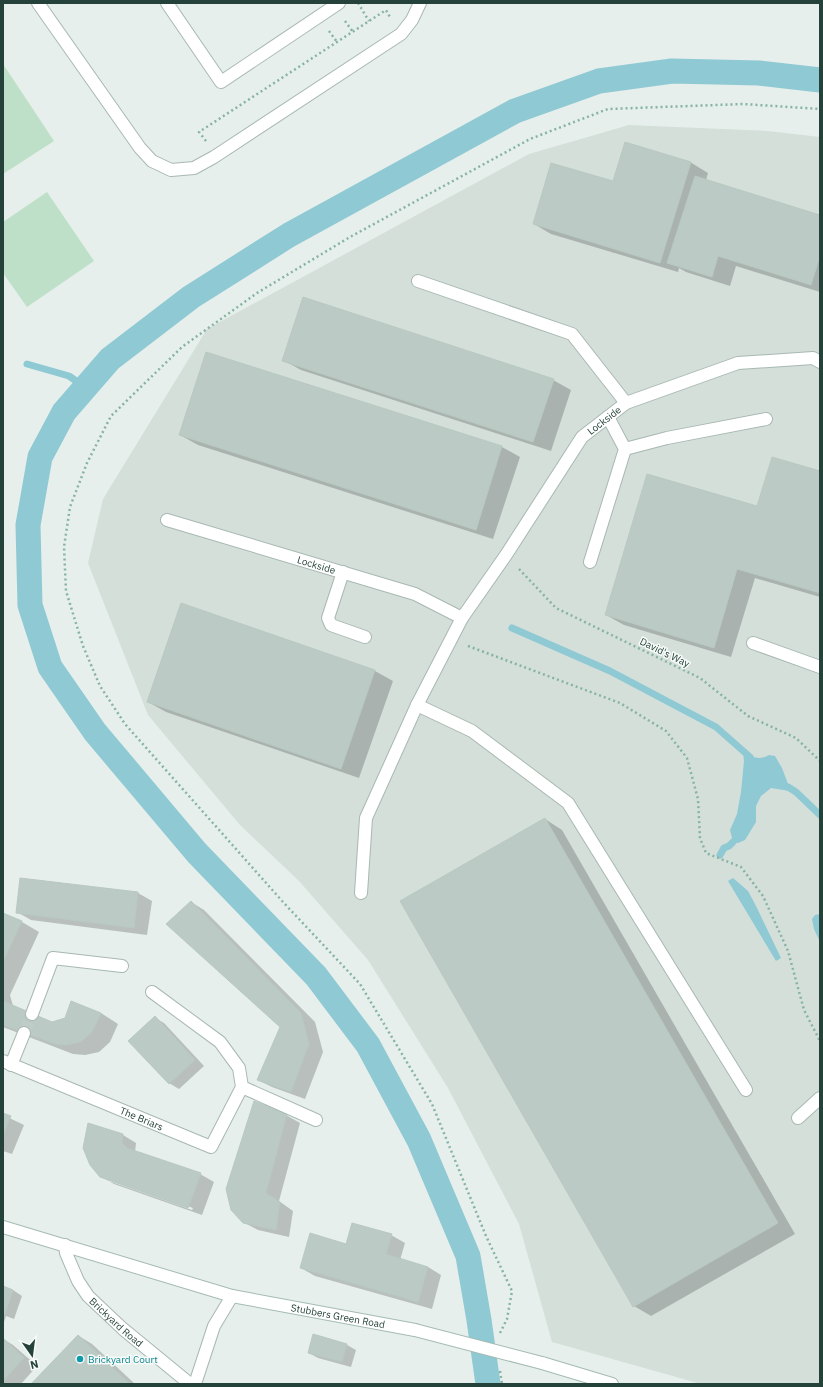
<svg xmlns="http://www.w3.org/2000/svg" width="823" height="1387" font-family="'IBM Plex Sans',sans-serif">
<style>
.built{fill:#d4dfda}
.green{fill:#bfe0c8}
.water{fill:#8ec9d4}
.shadow{fill:#0003}
.lines{fill:none;stroke-linecap:round;stroke-linejoin:round}
.stream{stroke:#8ec9d4;stroke-width:7}
.canal{stroke:#8ec9d4;stroke-width:25}
.building{fill:#bbcac4;stroke:#b8c9c2}
.street-tunnel{stroke:#bfccc8;stroke-width:12;stroke-dasharray:12 6;stroke-linecap:butt}
.lane-casing{stroke:#a8b8b2;stroke-width:14}
.street-casing{stroke:#a8b8b2;stroke-width:14}
.secondary-casing{stroke:#a4bbb3;stroke-width:14}
.path{stroke:#86b3a5;stroke-width:2.5;stroke-dasharray:2 3;stroke-linecap:butt}
.lane{stroke:#fff;stroke-width:12}
.street{stroke:#fff;stroke-width:12}
.secondary{stroke:#fff;stroke-width:12}
.secondary-bridge-casing{stroke:#a4bbb3;stroke-width:14;stroke-linecap:butt}
.secondary-bridge{stroke:#fff;stroke-width:12}
.culture-dot{fill:#0f9aa8;stroke:#f7fbf9;stroke-width:1.5}
.labels{text-anchor:middle;stroke-width:3;stroke-linejoin:round;paint-order:stroke}
.street-label{font-size:10px;fill:#24423a;stroke:#f7fbf9}
.culture-label{font-size:10px;fill:#0d838f;stroke:#f7fbf9;text-anchor:start}
</style>
<rect width="100%" height="100%" fill="#e6efeb"/>
<!-- built -->
<path class="built" d="M629,125L768,131L820,137V1384H701L552,1342L519,1224L448,1088L368,960L299,881L240,825L148,715L88,563L103,499L207,329L529,154Z"/>
<!-- green -->
<g class="green">
<path d="M3,64L54,141L3,174Z"/>
<path d="M47,192L94,261L27,307L3,273V222Z"/>
</g>
<!-- water -->
<g class="water">
<path d="M743,751C753,757 758,761 769,755L775,756L782,768L788,784L796,792L771,788L761,796L756,806V822L745,840L738,843L733,842L730,830L737,814L741,792L744,761Z"/>
<path d="M733,878L748,891L756,906L781,958L776,961L728,881Z"/>
<path d="M820,914V942L814,929L812,919L815,915Z"/>
</g>
<!-- shadow -->
<g class="shadow">
<path d="M690,162L708,173L706,180L820,216V292L736,266L730,286L686,272L679,268L678,272L551,234L534,224L614,183Z"/>
<path d="M207,353L502,447L520,457L493,539L198,445L180,435Z"/>
<path d="M283,360L553,380L571,390L551,451L301,370Z"/>
<path d="M820,473V597L755,578L731,657L624,625L606,615L758,508Z"/>
<path d="M182,604L375,671L393,681L359,778L166,712L148,702Z"/>
<path d="M545,819L562,830L795,1234L651,1316L634,1306Z"/>
<path d="M21,879L138,893L152,901L147,935L31,920L17,912Z"/>
<path d="M191,902L204,910L315,1022L323,1052L305,1099L272,1087L258,1080L281,1027Z"/>
<path d="M3,915L22,922L39,932L10,995L13,1006L52,1023L101,1013L118,1024L110,1042L99,1052L85,1055L73,1054L3,1027Z"/>
<path d="M155,1018L164,1023L204,1066L179,1089L169,1083Z"/>
<path d="M3,1115L24,1125L12,1154L3,1151Z"/>
<path d="M286,1115L300,1123L279,1201L293,1211L289,1237L258,1230L243,1222Z"/>
<path d="M123,1135L136,1143L135,1152L200,1174L214,1182L202,1215L114,1184L109,1181L192,1210L193,1208L109,1179V1181L100,1176Z"/>
<path d="M391,1235L405,1243L400,1260L428,1267L441,1275L432,1309L315,1276L301,1268L347,1245Z"/>
<path d="M3,1287L13,1290L22,1296L14,1319L6,1316L3,1325Z"/>
<path d="M79,1336L92,1344L135,1384H33Z"/>
<path d="M3,1339L13,1345L37,1366L21,1384H3Z"/>
<path d="M347,1345L356,1350L351,1367L318,1358L309,1353Z"/>
</g>
<g class="lines">
<!-- stream -->
<g class="stream">
<path d="M27,364L69,376L85,387"/>
<path d="M512,628L610,671L716,727L750,757"/>
<path d="M788,787L796,792L820,815"/>
<path d="M720,855L724,848L729,846L733,842"/>
</g>
<!-- canal -->
<path class="canal" d="M488,1384L479,1320L468,1256L419,1140L368,1045L316,976L197,853L95,732L50,667L30,605L28,525L40,457L64,412L110,359L191,297L289,235L515,111L599,81L672,71L759,73L820,80"/>
</g>
<!-- building -->
<g class="building">
<path d="M625,142L691,162L660,263L533,224L551,163L613,181Z"/>
<path d="M695,176L820,215V256L811,285L718,256L712,277L667,263Z"/>
<path d="M303,297L554,379L533,442L282,361Z"/>
<path d="M206,352L502,446L476,530L179,435Z"/>
<path d="M772,457L820,471V593L737,569L714,648L605,615L647,474L757,506Z"/>
<path d="M181,603L375,670L341,769L147,702Z"/>
<path d="M545,818L778,1223L633,1307L400,901Z"/>
<path d="M20,878L138,892L134,928L16,913Z"/>
<path d="M191,901L301,1013L309,1044L291,1092L257,1080L280,1027L166,924Z"/>
<path d="M3,913L22,921L3,962Z"/>
<path d="M3,1001L52,1022L65,1018L71,1001L101,1013L92,1032L81,1042L67,1045L55,1044L3,1025Z"/>
<path d="M155,1016L195,1060L169,1084L128,1041Z"/>
<path d="M254,1101L287,1114L266,1193L280,1202L276,1230L243,1223L231,1210L226,1189Z"/>
<path d="M3,1113L11,1116L3,1135Z"/>
<path d="M88,1123L123,1134L122,1143L127,1148L201,1173L188,1208L100,1177L90,1165L83,1148Z"/>
<path d="M352,1223L392,1234L386,1254L428,1267L418,1302L300,1268L310,1233L346,1244Z"/>
<path d="M3,1286L13,1290L5,1314H3Z"/>
<path d="M313,1334L347,1344L342,1362L308,1353Z"/>
<path d="M78,1335L130,1384H31Z"/>
<path d="M3,1338L24,1358L3,1381Z"/>
</g>
<g class="lines">
<!-- street-tunnel -->
<path class="street-tunnel" d="M24,1033L32,1014"/>
<defs>
<g id="lane">
<path d="M38,3L140,148L152,161L171,170L194,168L214,157L401,34L412,20L420,3"/>
<path d="M167,3L221,82L339,3"/>
<path d="M418,281L572,334L626,403"/>
<path d="M625,449L667,438L766,419"/>
<path id="s1" d="M167,520L415,594L462,618"/>
<path d="M590,562L625,449L608,417"/>
<path d="M343,572L328,618L331,625L365,637"/>
<path d="M753,643L820,667"/>
<path d="M417,705L472,731L568,803L746,1090"/>
<path id="s2" d="M361,893L366,818L417,705L462,618L506,555L582,437L626,403L738,363L813,358L820,362"/>
<path d="M798,1118L820,1098"/>
</g>
<g id="street">
<path d="M32,1014L53,958L122,966"/>
<path id="s3" d="M3,1061L211,1147L242,1087L239,1068L220,1042L152,992"/>
<path d="M11,1065L24,1033"/>
<path d="M242,1087L316,1120"/>
<path id="s4" d="M65,1245L66,1253L78,1281L88,1296L123,1329L190,1384"/>
<path d="M195,1384L214,1326L232,1296"/>
</g>
<g id="secondary">
<path id="s5" d="M3,1227L232,1296L415,1330"/>
<path d="M542,1363L612,1384"/>
</g>
</defs>
<!-- lane casing -->
<use href="#lane" class="lane-casing"/>
<!-- street casing -->
<use href="#street" class="street-casing"/>
<!-- secondary casing -->
<use href="#secondary" class="secondary-casing"/>
<!-- path -->
<g class="path">
<path d="M358,3L369,21"/>
<path d="M345,21L353,32"/>
<path d="M329,31L337,42"/>
<path d="M206,141L199,132L386,10L391,19"/>
<path d="M519,569L556,608L700,678L748,716L796,738L820,761"/>
<path d="M468,646L620,703L666,731L687,758L698,799L700,838L706,853L741,867L763,896L788,951L804,1010L820,1041"/>
<path d="M500,1333L507,1319L512,1291L486,1236L432,1104L360,984L283,902L125,724L100,686L83,646L66,591L64,547L70,507L87,463L111,416L182,347L257,293L350,237L530,139L608,109L743,104L820,109"/>
<path d="M500,1371L502,1384"/>
</g>
<!-- lane -->
<use href="#lane" class="lane"/>
<!-- street -->
<use href="#street" class="street"/>
<!-- secondary -->
<use href="#secondary" class="secondary"/>
<defs>
<path id="secondary-bridge" d="M415,1330L542,1363"/>
</defs>
<!-- secondary-bridge casing -->
<use href="#secondary-bridge" class="secondary-bridge-casing"/>
<!-- secondary-bridge -->
<use href="#secondary-bridge" class="secondary-bridge"/>
</g>
<!-- markers -->
<circle class="culture-dot" cx="80" cy="1359" r="4"/>
<g class="labels">
<!-- street labels -->
<g class="street-label">
<text dy="4" stroke="none"><textPath href="#s2" startOffset="542">Lockside</textPath></text>
<text dy="4" stroke="none"><textPath href="#s1" startOffset="156">Lockside</textPath></text>
<text transform="translate(665 652) rotate(26)" y="4">David's Way</text>
<text dy="4" stroke="none"><textPath href="#s3" startOffset="150">The Briars</textPath></text>
<text dy="4" stroke="none"><textPath href="#s5" startOffset="347">Stubbers Green Road</textPath></text>
<text dy="4" stroke="none"><textPath href="#s4" startOffset="95">Brickyard Road</textPath></text>
</g>
<!-- culture labels -->
<g class="culture-label">
<text x="88" y="1363">Brickyard Court</text>
</g>
</g>
<!-- border -->
<rect width="823" height="1387" fill="none" stroke="#24423a" stroke-width="8"/>
<!-- north arrow -->
<g transform="translate(32 1355) rotate(166)" stroke="#f7fbf9" stroke-width="3" paint-order="stroke">
<path d="M0-3L7 15L0 10L-7 15Z" fill="#24423a"/>
<text y="-6" font-size="11" font-weight="bold" text-anchor="middle" fill="#24423a">N</text>
</g>
</svg>
